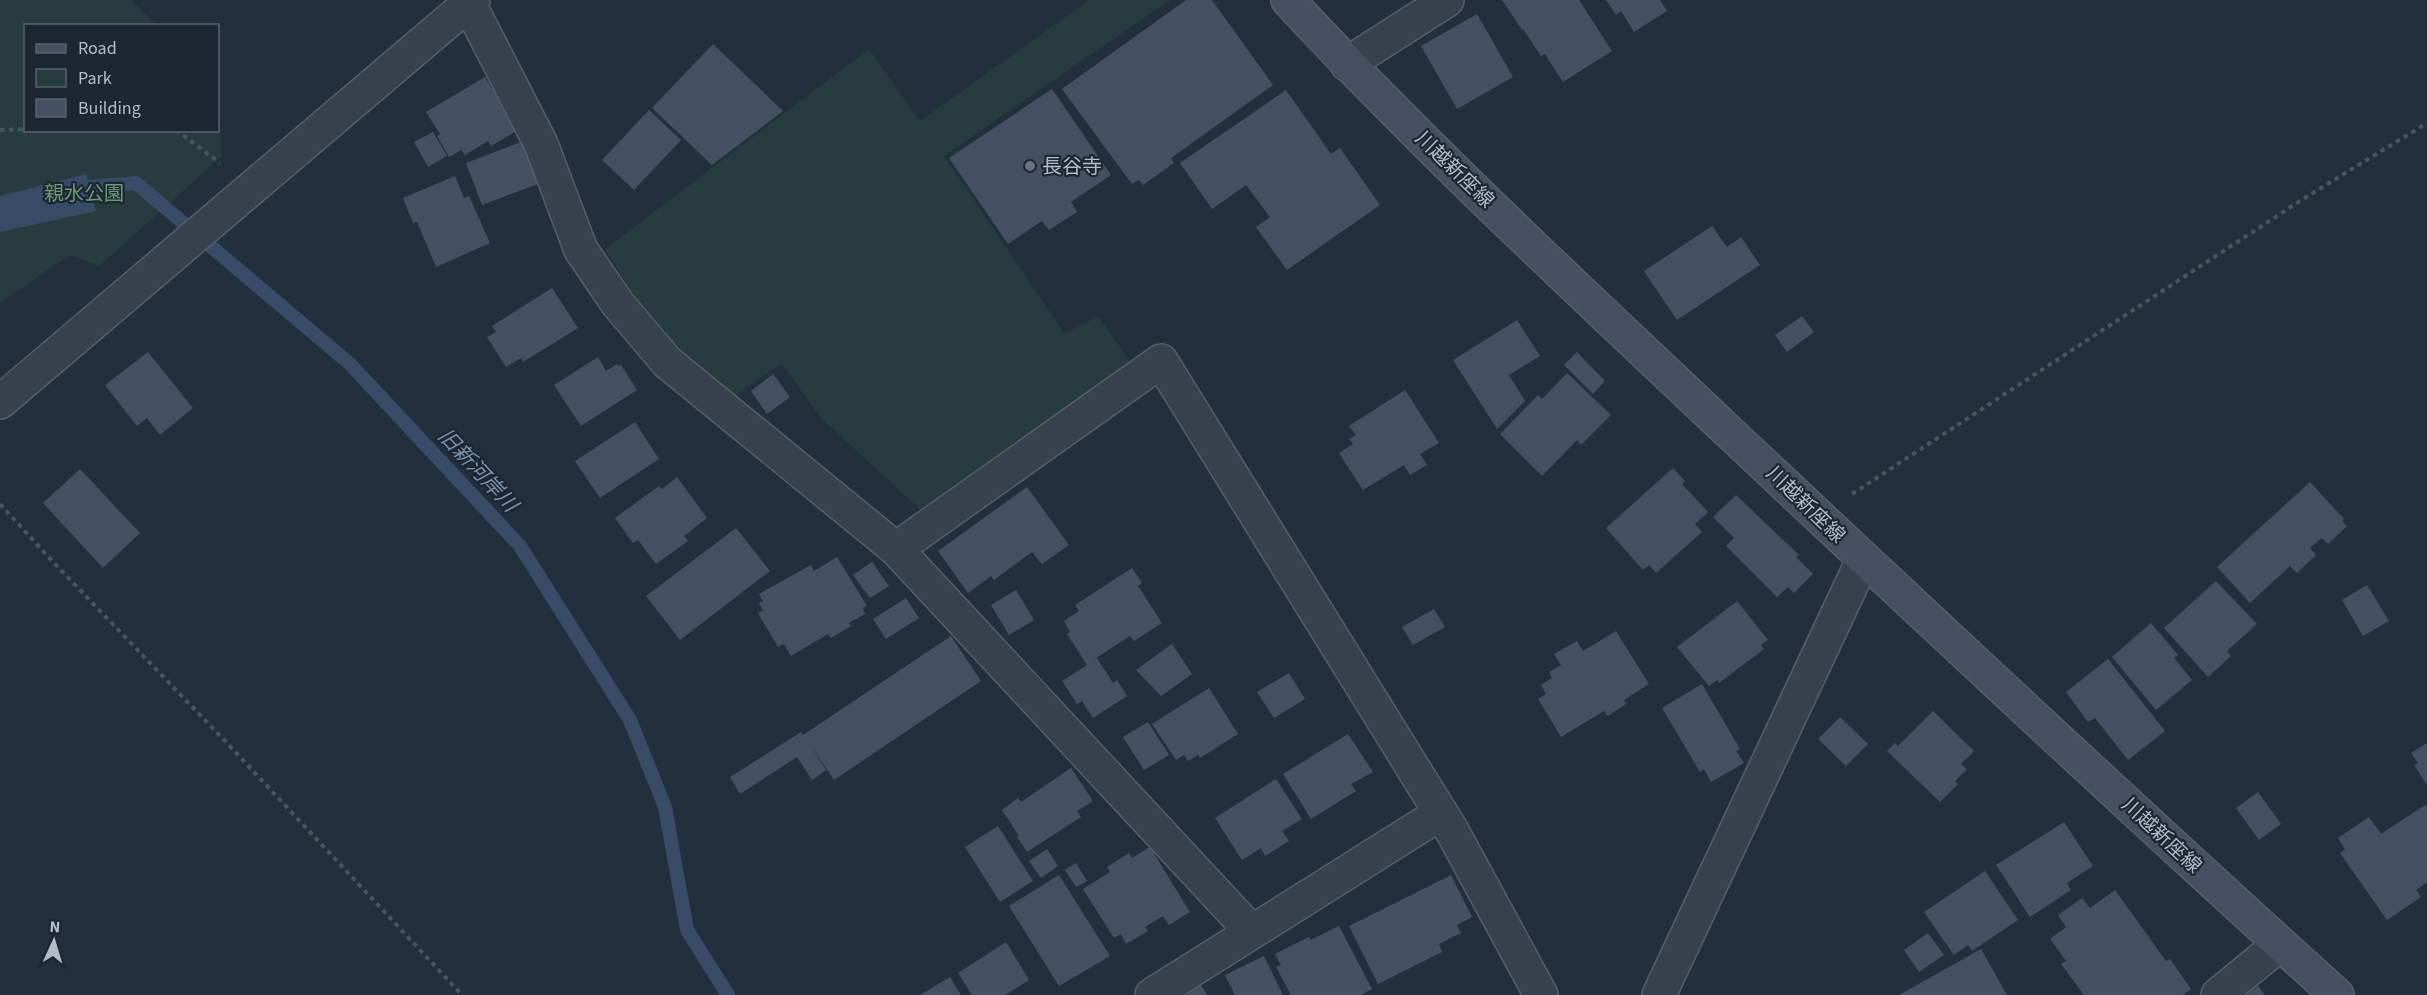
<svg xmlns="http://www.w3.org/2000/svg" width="2427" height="995" font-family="'Source Sans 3','Noto Sans JP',sans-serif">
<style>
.green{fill:#263c3f}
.water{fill:#394c67}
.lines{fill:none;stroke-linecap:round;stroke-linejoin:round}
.stream{stroke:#394c67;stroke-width:14}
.building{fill:#455162}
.minor-casing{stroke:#565f6c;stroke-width:36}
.tertiary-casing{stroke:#565f6c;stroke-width:36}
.secondary-casing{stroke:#565f6c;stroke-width:36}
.path{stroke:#44595c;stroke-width:4;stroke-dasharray:4.5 4.5;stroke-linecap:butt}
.minor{stroke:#38414e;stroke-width:33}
.tertiary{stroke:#38414e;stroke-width:33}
.secondary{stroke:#465061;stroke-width:33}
.worship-dot{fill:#6b7280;stroke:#1d2633;stroke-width:2}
.labels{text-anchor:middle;stroke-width:4.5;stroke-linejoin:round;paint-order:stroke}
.poi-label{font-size:20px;fill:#b4bcc9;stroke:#1d2633;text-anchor:start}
.street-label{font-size:20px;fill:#b4bcc9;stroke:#1d2633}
.park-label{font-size:20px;fill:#6b9a76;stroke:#1d2633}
.water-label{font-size:21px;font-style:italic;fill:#7c92b1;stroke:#1d2633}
</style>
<rect width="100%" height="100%" fill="#242f3e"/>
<!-- green -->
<g class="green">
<path d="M0,0H131L156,25L26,26V130H218V92L222,156L99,266L70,255L0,303Z"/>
<path d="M1089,0H1170L944,156L1065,334L1098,316L1130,362L925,514L820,417L782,363L734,396L677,348L639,303L605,249L869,49L920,121Z"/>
</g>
<!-- water -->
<path class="water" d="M86,174L96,211L0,232V196Z"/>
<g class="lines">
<!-- stream -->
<path class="stream" d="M74,192L89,187L136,183L350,364L520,546L630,720L665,807L687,930L728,995"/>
</g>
<!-- building -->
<g class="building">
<path d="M1186,0H1212L1273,85L1171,158L1174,163L1143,185L1139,180L1132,184L1062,89Z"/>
<path d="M1502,0H1579L1612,51L1563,82L1545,54L1541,56L1523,29L1522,30Z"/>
<path d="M1606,0H1660L1667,11L1634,32L1621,11L1616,15Z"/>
<path d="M1477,14L1513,77L1457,109L1421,46Z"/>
<path d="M713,44L783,111L712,165L652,108Z"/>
<path d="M485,77L518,130L491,146L488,141L465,155L461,150L449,157L437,136L440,134L426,112Z"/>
<path d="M1052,89L1111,175L1071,202L1077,212L1049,230L1042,221L1008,244L949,158Z"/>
<path d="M1286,90L1331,154L1340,148L1380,205L1287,270L1256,227L1270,217L1246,185L1212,209L1180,163Z"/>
<path d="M649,110L681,140L634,190L602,160Z"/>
<path d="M433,132L447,156L428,167L414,142Z"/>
<path d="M521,142L538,184L482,205L466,163Z"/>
<path d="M455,176L464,198L469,196L490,243L436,267L417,222L413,223L403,198Z"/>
<path d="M1712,226L1727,247L1741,237L1760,265L1677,320L1644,271Z"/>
<path d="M552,288L578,328L523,362L521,358L506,367L487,337L496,332L492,326Z"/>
<path d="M1802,316L1814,332L1787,352L1775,335Z"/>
<path d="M1517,320L1540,356L1509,375L1525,401L1497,429L1453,360Z"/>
<path d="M148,352L193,408L160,435L147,418L137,426L105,385Z"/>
<path d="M1577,352L1605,381L1593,394L1564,365Z"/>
<path d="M598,357L606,371L617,364L618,366L621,365L637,390L581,426L554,385Z"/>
<path d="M1567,373L1611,415L1581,445L1577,440L1542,476L1500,434L1538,395L1542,399Z"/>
<path d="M773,374L790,397L767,414L751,391Z"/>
<path d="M1405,390L1439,443L1420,454L1427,465L1410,475L1404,465L1363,490L1339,453L1353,444L1349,439L1356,435L1349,426Z"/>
<path d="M635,422L659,459L600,498L575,461Z"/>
<path d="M1673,468L1685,481L1682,484L1708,512L1695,524L1702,532L1656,573L1649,565L1643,570L1606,528Z"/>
<path d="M80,469L140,533L103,568L43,503Z"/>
<path d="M677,477L707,518L684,536L688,541L656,564L638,540L633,543L615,518L659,486L662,489Z"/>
<path d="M2310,482L2344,519L2342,521L2347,526L2328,544L2322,538L2310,548L2316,555L2297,573L2290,566L2250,603L2217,567Z"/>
<path d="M1027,487L1069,545L1042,564L1032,552L994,580L991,576L968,593L938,551Z"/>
<path d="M1736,495L1799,555L1796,557L1813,574L1794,593L1788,587L1777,597L1726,546L1734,538L1713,517Z"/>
<path d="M736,528L770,571L680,640L646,596Z"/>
<path d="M837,557L867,606L863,608L865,614L849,623L851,626L831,638L828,634L791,656L784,644L778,647L758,613L763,610L759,603L763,601L759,594L811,565L814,571Z"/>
<path d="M872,562L889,586L870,598L853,575Z"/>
<path d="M1132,568L1142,583L1138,586L1162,623L1134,641L1130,636L1090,662L1097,658L1113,683L1117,680L1127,696L1093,718L1082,701L1077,704L1062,681L1087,665L1067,634L1070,632L1064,621L1079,611L1075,605Z"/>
<path d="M2216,581L2257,624L2227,651L2231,656L2208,677L2164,628Z"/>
<path d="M2367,585L2389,621L2363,636L2342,600Z"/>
<path d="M1016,590L1034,620L1009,635L991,605Z"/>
<path d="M906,598L919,618L886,639L873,619Z"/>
<path d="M1737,601L1768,640L1761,645L1764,649L1719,683L1717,680L1709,686L1677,647Z"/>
<path d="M1434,609L1445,627L1413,645L1402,627Z"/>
<path d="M2151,623L2178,655L2174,658L2192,680L2156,710L2112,657Z"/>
<path d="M1616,631L1649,684L1624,700L1626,704L1608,716L1604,711L1561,737L1538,699L1546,694L1541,685L1552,678L1549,672L1561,665L1554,654L1577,641L1583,651Z"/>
<path d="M951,636L981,681L834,780L811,746L826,770L812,780L797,757L740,794L730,777L801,732L803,735Z"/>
<path d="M1172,644L1192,674L1161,696L1136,670Z"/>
<path d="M2108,659L2165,731L2128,760L2095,718L2088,722L2066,692Z"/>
<path d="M1289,673L1305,699L1274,718L1257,692Z"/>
<path d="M1702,684L1740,749L1736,751L1744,763L1711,782L1704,769L1700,772L1662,708Z"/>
<path d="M1209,688L1238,734L1200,758L1198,755L1188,761L1184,755L1176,760L1152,724Z"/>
<path d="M1933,711L1974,751L1961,764L1967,769L1955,781L1958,784L1940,802L1887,751L1895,743L1898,746Z"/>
<path d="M1840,717L1868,744L1846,766L1818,739Z"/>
<path d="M1148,722L1169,755L1144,770L1123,737Z"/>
<path d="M1348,734L1373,772L1351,784L1356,791L1311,819L1283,774Z"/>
<path d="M2427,743V785L2414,765L2418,763L2411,753Z"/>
<path d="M1071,768L1093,801L1077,811L1081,817L1027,852L1017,837L1019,836L1002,810L1018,798L1021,802Z"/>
<path d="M1276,779L1302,819L1282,831L1289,841L1265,856L1261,848L1242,860L1215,818Z"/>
<path d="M2258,792L2281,824L2259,840L2236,808Z"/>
<path d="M2425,805L2427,807V882L2416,890L2421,897L2387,920L2340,853L2345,849L2338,838L2369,817L2381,834Z"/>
<path d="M2064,822L2093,866L2067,883L2071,890L2030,917L1996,865Z"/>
<path d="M998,826L1033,881L1000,902L965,847Z"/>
<path d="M1150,847L1190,912L1169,925L1163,916L1145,927L1148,931L1126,944L1121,934L1114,938L1083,889L1110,872L1107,867L1129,853L1132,858Z"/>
<path d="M1047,849L1058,866L1041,878L1029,861Z"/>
<path d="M1076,863L1087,881L1076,887L1065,870Z"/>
<path d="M1985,871L2018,920L1972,951L1968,945L1954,955L1924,912Z"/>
<path d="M1059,875L1110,956L1059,986L1009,906Z"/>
<path d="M1451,875L1472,917L1457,925L1461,933L1439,944L1442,952L1378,984L1349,926Z"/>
<path d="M2115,890L2166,961L2170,959L2191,989L2183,995H2084L2061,964L2066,961L2050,939L2066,927L2058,915L2082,898L2090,908Z"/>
<path d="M1339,926L1372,989L1361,995H1291L1276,967L1281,965L1275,954L1309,937L1311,940Z"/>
<path d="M1928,933L1944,955L1919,972L1904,950Z"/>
<path d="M1006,942L1029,980L1005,995H972L958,973Z"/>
<path d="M1981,949L2007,995H1899Z"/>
<path d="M1264,956L1283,995H1235L1225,975Z"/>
<path d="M950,977L961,995H920Z"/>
<path d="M1201,985L1207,995H1186Z"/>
<path d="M2258,986L2265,995H2247Z"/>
</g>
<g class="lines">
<defs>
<g id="minor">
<path d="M467,0L541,144L581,250L618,304L667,362L896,549L1252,932"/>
<path d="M1347,64L1447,0"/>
<path d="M896,549L1161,361L1452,831L1541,995"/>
<path d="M1152,995L1441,813"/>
<path d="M1659,995L1863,560"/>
<path d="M2218,995L2280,944"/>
</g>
<path id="tertiary" d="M0,402L473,0"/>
<path id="secondary" d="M1288,0C1428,151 1580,291 1729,432C1930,621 2132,810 2337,995"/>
</defs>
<!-- minor casing -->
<use href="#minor" class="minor-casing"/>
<!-- tertiary casing -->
<use href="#tertiary" class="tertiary-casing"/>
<!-- secondary casing -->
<use href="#secondary" class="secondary-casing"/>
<!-- path -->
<g class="path">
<path d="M0,130L26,129"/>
<path d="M176,130L220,163"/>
<path d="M1852,494L2303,199L2427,123"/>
<path d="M0,504L54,563L226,742L462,995"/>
</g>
<!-- minor -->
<use href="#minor" class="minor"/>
<!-- tertiary -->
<use href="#tertiary" class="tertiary"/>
<!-- secondary -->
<use href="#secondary" class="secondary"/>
</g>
<!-- markers -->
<circle class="worship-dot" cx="1030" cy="166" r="6"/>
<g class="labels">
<!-- poi labels -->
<g class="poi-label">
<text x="1042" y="173">長谷寺</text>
</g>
<!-- street labels -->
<g class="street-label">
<text transform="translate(1455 169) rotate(44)" y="7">川越新座線</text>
<text transform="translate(1806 504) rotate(44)" y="7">川越新座線</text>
<text transform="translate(2162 835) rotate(43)" y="7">川越新座線</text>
</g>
<!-- park labels -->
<g class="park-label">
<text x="84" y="200">親水公園</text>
</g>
<!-- water labels -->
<g class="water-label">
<text transform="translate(478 470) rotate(47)" y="7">旧新河岸川</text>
</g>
</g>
<!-- legend -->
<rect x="24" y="24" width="195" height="108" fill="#1d2633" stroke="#59626f" stroke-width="1.5"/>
<rect x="36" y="44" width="30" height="9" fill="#465061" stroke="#59626f" stroke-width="1.5"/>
<text x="78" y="54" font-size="18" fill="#b4bcc9">Road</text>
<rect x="36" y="69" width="30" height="18" fill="#263c3f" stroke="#59626f" stroke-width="1.5"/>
<text x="78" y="84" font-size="18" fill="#b4bcc9">Park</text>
<rect x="36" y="99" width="30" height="18" fill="#455162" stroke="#59626f" stroke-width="1.5"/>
<text x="78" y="114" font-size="18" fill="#b4bcc9">Building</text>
<!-- north arrow -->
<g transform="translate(54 941) rotate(4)" stroke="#1d2633" stroke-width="4.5" paint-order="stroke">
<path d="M0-4.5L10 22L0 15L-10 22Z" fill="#b4bcc9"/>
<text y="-9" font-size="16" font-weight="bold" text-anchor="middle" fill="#b4bcc9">N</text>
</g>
</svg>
